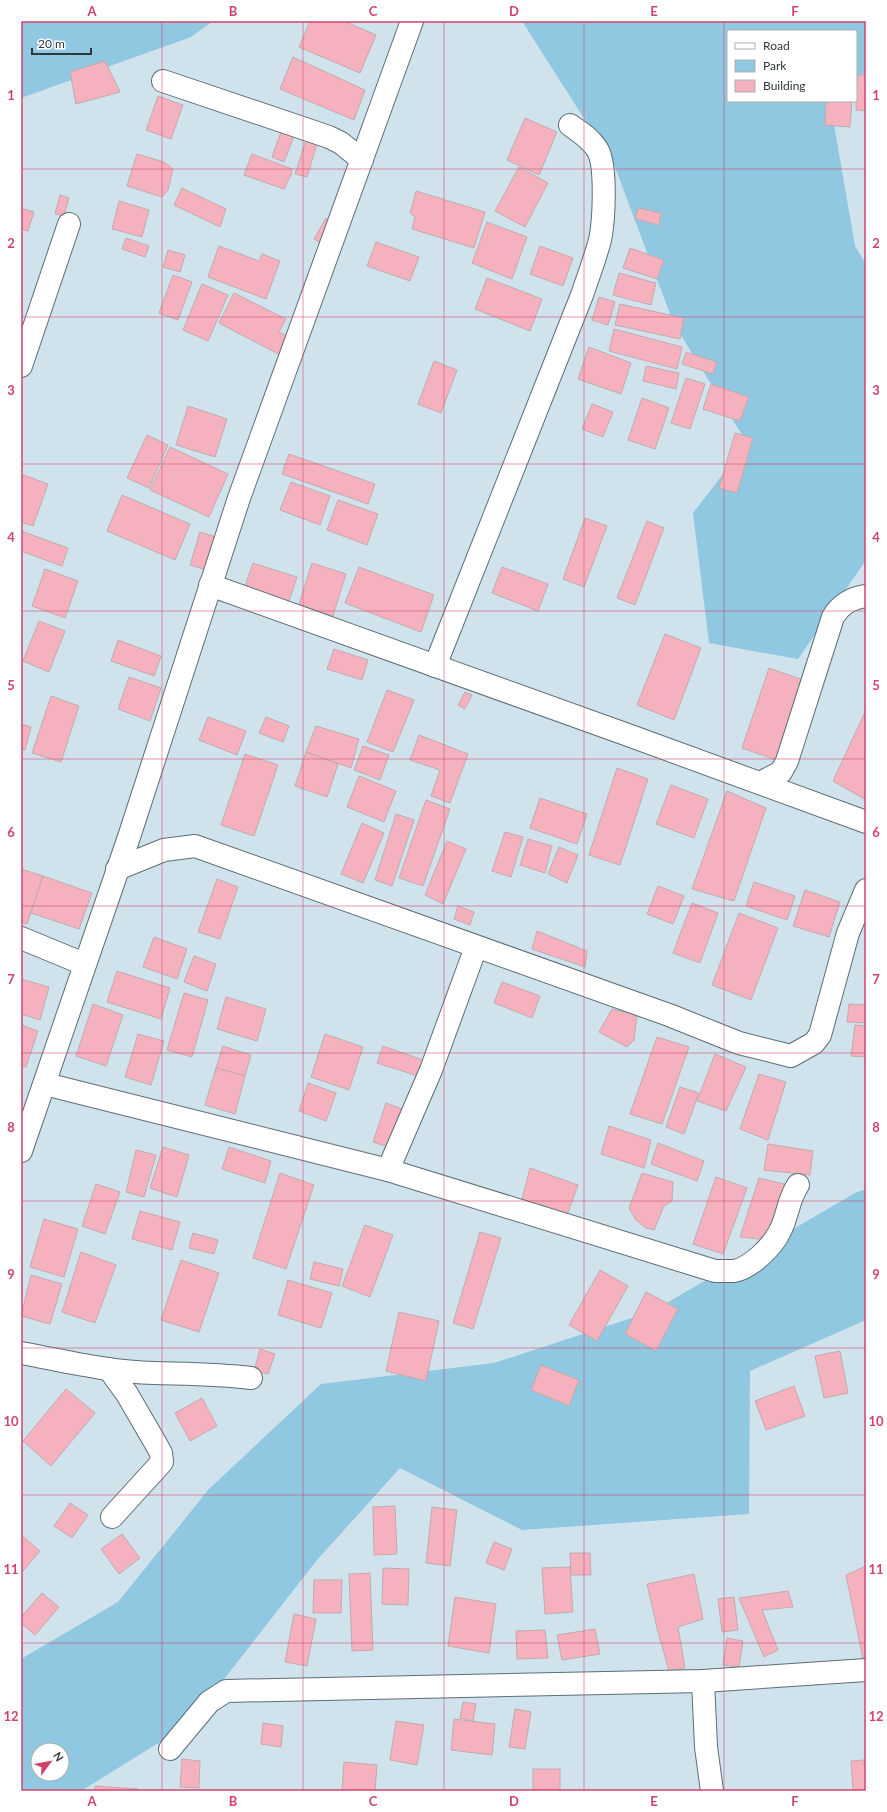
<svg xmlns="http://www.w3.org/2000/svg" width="887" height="1812" font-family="Lato,sans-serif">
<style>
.green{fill:#90c7e1;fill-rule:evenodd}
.building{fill:#f5b2be;stroke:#c0abae}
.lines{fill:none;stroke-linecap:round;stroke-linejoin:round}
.minor-casing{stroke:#5c6d75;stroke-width:24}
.minor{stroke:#fff;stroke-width:22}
.grid{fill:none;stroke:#d2436b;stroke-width:1;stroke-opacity:0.55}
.neatline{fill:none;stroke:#d2436b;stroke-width:1.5}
.grid-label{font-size:13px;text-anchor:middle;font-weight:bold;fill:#d2436b}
</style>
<rect width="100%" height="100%" fill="#d0e3ed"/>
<!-- green -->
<g class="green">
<path d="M21,21H213L191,37L21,98Z"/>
<path d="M522,21H866V88L856,89V31H728V101H830L855,246L866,264V560L798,659L709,643L693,513L747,443L673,322L615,167Z"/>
<path d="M866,1189V1320L750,1371L749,1514L522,1530L400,1468L317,1560L189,1724L81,1791H21V1659L118,1602L209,1489L321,1384L494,1363L653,1311L855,1193ZM38,1750H62V1774H38Z"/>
</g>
<!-- building -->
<g class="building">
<path d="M310,21H344L376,35L360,73L299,47Z"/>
<path d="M293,57L365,90L354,120L280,89Z"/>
<path d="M105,61L120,92L76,104L70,72Z"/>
<path d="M857,75H866V111L856,110Z"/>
<path d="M158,96L183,105L171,139L146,130Z"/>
<path d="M826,101H852L850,127L825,125Z"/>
<path d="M525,118L557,132L539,175L507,160Z"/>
<path d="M281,132L294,136L284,162L272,157Z"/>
<path d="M306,140L317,144L307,177L295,174Z"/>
<path d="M137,154L164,162L173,169L168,190L162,197L127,186Z"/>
<path d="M252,154L292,169L291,175L284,189L244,175Z"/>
<path d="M519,167L548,183L525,227L495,211Z"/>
<path d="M182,188L226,209L220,227L174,205Z"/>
<path d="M416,191L485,212L474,248L412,229L415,217L410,213Z"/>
<path d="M60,195L69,198L64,216L55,214Z"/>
<path d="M119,201L149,210L142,237L112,229Z"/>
<path d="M21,208L34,212L28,231L21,229Z"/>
<path d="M638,208L661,213L659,225L635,219Z"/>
<path d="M326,218L336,224L330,248L314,239Z"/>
<path d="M487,222L527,237L512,279L472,263Z"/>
<path d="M126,238L149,246L145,257L122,249Z"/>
<path d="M376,242L419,257L410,281L367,266Z"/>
<path d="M219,246L259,261L262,254L280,261L266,299L208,277Z"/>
<path d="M540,246L573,258L563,286L530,274Z"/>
<path d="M630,248L664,260L657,279L623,268Z"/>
<path d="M168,250L185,255L180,272L163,267Z"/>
<path d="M619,273L656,283L651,305L613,295Z"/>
<path d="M173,275L192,282L178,320L159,313Z"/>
<path d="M487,278L542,299L530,331L475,309Z"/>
<path d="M202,284L228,295L208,341L183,330Z"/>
<path d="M234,293L286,319L279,332L291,338L282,356L219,323Z"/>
<path d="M599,297L615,302L608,325L592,320Z"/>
<path d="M620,304L684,318L680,339L615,325Z"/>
<path d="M614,329L682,347L677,369L609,351Z"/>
<path d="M589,347L631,363L621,394L578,379Z"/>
<path d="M686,352L717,362L713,374L682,364Z"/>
<path d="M434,361L457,370L441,413L418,404Z"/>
<path d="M646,366L679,373L676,389L643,381Z"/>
<path d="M686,378L705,384L690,429L671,423Z"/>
<path d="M711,384L749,397L740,421L703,409Z"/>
<path d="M642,398L669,408L655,449L628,440Z"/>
<path d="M592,404L613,412L603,437L582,429Z"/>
<path d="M188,406L227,419L215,457L176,445Z"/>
<path d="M735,433L753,438L737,493L719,488Z"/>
<path d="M147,435L168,445L149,488L127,478Z"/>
<path d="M170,447L228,474L209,517L150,490Z"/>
<path d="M289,454L375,484L368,504L282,474Z"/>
<path d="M21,474L48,484L33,526L21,522Z"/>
<path d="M291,482L330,496L320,525L280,510Z"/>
<path d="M122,495L190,524L175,560L107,531Z"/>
<path d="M338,500L378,514L367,545L327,530Z"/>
<path d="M585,518L607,526L584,587L563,579Z"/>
<path d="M647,521L664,528L635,605L617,598Z"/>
<path d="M21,531L68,548L62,566L21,551Z"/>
<path d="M200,532L216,537L206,570L190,565Z"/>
<path d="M253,563L297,577L287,607L243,592Z"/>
<path d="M312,563L346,574L333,616L299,604Z"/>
<path d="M359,567L434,595L421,632L345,603Z"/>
<path d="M502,567L548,584L538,611L492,593Z"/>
<path d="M45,569L78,581L65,618L32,606Z"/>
<path d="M39,621L65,631L49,672L23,661Z"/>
<path d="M665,634L701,648L674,720L637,705Z"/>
<path d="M118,640L161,656L154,676L111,661Z"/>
<path d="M334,649L368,660L362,680L327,669Z"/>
<path d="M769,668L803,680L776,760L742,748Z"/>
<path d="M129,677L161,688L150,721L118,709Z"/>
<path d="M387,690L414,700L393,752L367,742Z"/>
<path d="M465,692L472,695L465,709L458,705Z"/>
<path d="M51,696L79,706L61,762L32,753Z"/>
<path d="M866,710V800L833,781Z"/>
<path d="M208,717L246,731L237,755L199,740Z"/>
<path d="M266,717L289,726L283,742L259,733Z"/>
<path d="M21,724L31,727L25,750L21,749Z"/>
<path d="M316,726L359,739L351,768L306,752Z"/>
<path d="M419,735L468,754L450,803L431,796L440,770L410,760Z"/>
<path d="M363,746L389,755L380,780L354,770Z"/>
<path d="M306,752L338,764L327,797L295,786Z"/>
<path d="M245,754L278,765L254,836L221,825Z"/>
<path d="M617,768L648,779L620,865L589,855Z"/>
<path d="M359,776L396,791L384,822L347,807Z"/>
<path d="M671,785L708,799L694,838L656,824Z"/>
<path d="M727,791L766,808L734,901L692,889Z"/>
<path d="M540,798L587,814L577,844L530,828Z"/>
<path d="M426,800L450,809L423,886L399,878Z"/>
<path d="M396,814L414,820L392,886L375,880Z"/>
<path d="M362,823L384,833L363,883L341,874Z"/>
<path d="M505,832L523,837L511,877L492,871Z"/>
<path d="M528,839L552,846L545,873L520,865Z"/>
<path d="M447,841L466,849L443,904L425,895Z"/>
<path d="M559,847L578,855L567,883L548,874Z"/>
<path d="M21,869L43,876L27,924L21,922Z"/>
<path d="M43,876L92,893L79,929L31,913Z"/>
<path d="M217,879L238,887L220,939L198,932Z"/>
<path d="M754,882L795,896L787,920L746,906Z"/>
<path d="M658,886L684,896L673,924L647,914Z"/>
<path d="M805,890L840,902L829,937L793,926Z"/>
<path d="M692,903L718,913L700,963L673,953Z"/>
<path d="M458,906L474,912L470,925L454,919Z"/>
<path d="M739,913L778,928L751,1000L712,985Z"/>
<path d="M537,931L587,951L585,967L532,949Z"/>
<path d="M154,937L187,949L177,979L143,967Z"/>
<path d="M194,956L216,964L207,991L184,982Z"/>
<path d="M117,971L170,988L161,1019L107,1002Z"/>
<path d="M21,979L49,987L40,1020L21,1014Z"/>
<path d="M502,982L540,996L532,1018L494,1003Z"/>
<path d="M184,993L208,1000L192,1057L167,1050Z"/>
<path d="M226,997L266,1009L257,1041L217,1029Z"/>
<path d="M93,1004L123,1015L106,1066L76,1056Z"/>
<path d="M849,1004L866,1005V1023L847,1022Z"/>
<path d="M612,1009L637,1015L634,1040L627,1047L599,1032Z"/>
<path d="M21,1025L38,1031L26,1067L21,1066Z"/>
<path d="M855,1025L866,1026V1057L851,1056Z"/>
<path d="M138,1034L164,1041L151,1085L125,1077Z"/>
<path d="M325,1034L363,1047L349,1090L311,1077Z"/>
<path d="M657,1037L689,1047L662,1124L630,1114Z"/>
<path d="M223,1046L251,1055L245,1076L216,1068Z"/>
<path d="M383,1046L423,1060L418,1076L377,1063Z"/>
<path d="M715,1054L746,1067L726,1111L697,1101Z"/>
<path d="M216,1068L245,1076L235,1114L205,1105Z"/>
<path d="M759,1074L786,1082L768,1140L740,1129Z"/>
<path d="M308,1083L336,1093L326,1121L299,1111Z"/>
<path d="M680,1087L699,1093L684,1134L666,1127Z"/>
<path d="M386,1103L402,1109L388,1147L373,1142Z"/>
<path d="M609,1126L651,1140L644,1168L601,1154Z"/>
<path d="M658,1143L704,1161L697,1181L651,1164Z"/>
<path d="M768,1144L813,1151L810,1175L764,1170Z"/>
<path d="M163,1147L189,1155L177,1197L150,1188Z"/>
<path d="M229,1147L271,1161L265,1183L222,1169Z"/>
<path d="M136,1150L156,1155L144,1197L126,1192Z"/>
<path d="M530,1168L578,1185L567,1215L522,1199Z"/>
<path d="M280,1173L314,1185L286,1269L253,1258Z"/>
<path d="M642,1173L673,1182L672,1201L664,1206L654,1230L646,1228L636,1220L629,1208Z"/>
<path d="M716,1177L747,1188L723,1254L693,1244Z"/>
<path d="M759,1178L788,1185L768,1240L740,1237Z"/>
<path d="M96,1184L120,1192L105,1234L82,1226Z"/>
<path d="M140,1211L180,1222L172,1250L132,1239Z"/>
<path d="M44,1219L78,1229L64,1277L30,1267Z"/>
<path d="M365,1225L393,1235L370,1297L342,1286Z"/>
<path d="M480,1232L501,1238L473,1329L453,1323Z"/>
<path d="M193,1233L218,1240L214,1254L189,1248Z"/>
<path d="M81,1252L116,1265L95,1323L62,1312Z"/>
<path d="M181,1260L219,1273L199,1332L161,1320Z"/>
<path d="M314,1262L343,1269L339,1286L310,1279Z"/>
<path d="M600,1270L628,1286L597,1341L569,1325Z"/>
<path d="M31,1275L62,1284L50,1324L21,1316Z"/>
<path d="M288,1280L332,1293L321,1328L278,1315Z"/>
<path d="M646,1292L678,1309L656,1351L625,1334Z"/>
<path d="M399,1312L439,1321L426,1381L386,1371Z"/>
<path d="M260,1349L275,1354L268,1374L254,1371Z"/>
<path d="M840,1351L848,1393L824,1398L815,1356Z"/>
<path d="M541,1365L579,1380L569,1406L531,1390Z"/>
<path d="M794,1386L805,1416L766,1430L755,1401Z"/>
<path d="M66,1389L95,1413L51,1466L23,1441Z"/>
<path d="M202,1398L217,1426L190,1441L175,1413Z"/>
<path d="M70,1503L88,1515L72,1538L54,1526Z"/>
<path d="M395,1506L397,1554L374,1555L373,1507Z"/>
<path d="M432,1507L457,1510L450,1566L426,1563Z"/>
<path d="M122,1534L140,1558L119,1574L101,1549Z"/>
<path d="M21,1535L40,1551L23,1571L21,1569Z"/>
<path d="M494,1542L512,1549L504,1570L486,1563Z"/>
<path d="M570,1553H590L591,1575H571Z"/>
<path d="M866,1566V1663L864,1664L846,1575Z"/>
<path d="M570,1567L573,1612L545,1614L542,1568Z"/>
<path d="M383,1568L409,1569L408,1605L382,1604Z"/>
<path d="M370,1573L373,1650L352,1651L349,1574Z"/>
<path d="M694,1574L703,1619L678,1627L685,1668L669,1671L657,1628L647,1584Z"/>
<path d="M314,1580H342L341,1613H313Z"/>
<path d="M788,1591L793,1607L762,1610L778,1650L764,1657L739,1598Z"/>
<path d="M42,1593L59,1607L35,1635L21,1623V1617Z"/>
<path d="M455,1597L496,1604L489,1653L448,1646Z"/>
<path d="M734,1597L738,1630L722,1632L718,1599Z"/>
<path d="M294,1614L316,1619L307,1666L285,1662Z"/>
<path d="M595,1629L600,1654L562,1660L557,1635Z"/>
<path d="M545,1630L548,1658L517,1659L516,1631Z"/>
<path d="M727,1638L743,1641L739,1667L723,1665Z"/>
<path d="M463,1702L476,1704L473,1721L460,1718Z"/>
<path d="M515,1709L531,1712L525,1749L509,1747Z"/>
<path d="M454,1719L495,1724L492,1755L451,1750Z"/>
<path d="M396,1721L424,1725L417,1765L390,1760Z"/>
<path d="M263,1723L283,1726L281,1747L261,1744Z"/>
<path d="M182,1759L200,1761L199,1788L180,1787Z"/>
<path d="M864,1760V1765L866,1764V1791H853L851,1761Z"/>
<path d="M344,1762L377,1765L375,1791H342Z"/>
<rect x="533" y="1769" width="27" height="22"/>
<path d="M95,1786L138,1789V1791H95Z"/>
<path d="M151,1790L175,1791H151Z"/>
</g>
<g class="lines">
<defs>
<g id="minor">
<path d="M163,81L329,137L341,143L362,160"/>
<path d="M21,366L69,224"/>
<path d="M210,585L628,735L866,822"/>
<path d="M435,666L582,295C588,277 595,259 600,240C604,221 607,164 597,149C590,138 580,132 570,125"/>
<path d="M760,783L781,772L787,761L833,617C841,604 851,598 866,596"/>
<path d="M117,869L164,850L195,846L669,1015L739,1043L791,1056L814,1043L820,1035L848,933L866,890"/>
<path d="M21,938L84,964"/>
<path d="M45,1084L388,1170L715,1271C721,1271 728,1271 734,1271C751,1268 773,1246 780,1231C788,1216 788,1199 798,1185"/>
<path d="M21,1151L129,837L239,498L412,21"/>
<path d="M388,1170L431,1070L476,947"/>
<path d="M21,1353C65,1361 109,1372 154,1373C186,1374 219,1374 251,1378"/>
<path d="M109,1369L127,1394L156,1444L161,1453L162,1462L112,1517"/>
<path d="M703,1681L706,1747L712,1791"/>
<path d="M170,1749L209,1702L226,1691L703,1681L866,1670"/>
</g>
</defs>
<!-- minor casing -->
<use href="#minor" class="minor-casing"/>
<!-- minor -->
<use href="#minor" class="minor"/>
</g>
<!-- grid -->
<path class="grid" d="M162,21V1791M303,21V1791M444,21V1791M584,21V1791M724,21V1791M21,169H866M21,317H866M21,464H866M21,611H866M21,759H866M21,906H866M21,1053H866M21,1201H866M21,1348H866M21,1495H866M21,1643H866"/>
<!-- border -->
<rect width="887" height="1812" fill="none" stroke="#ffffff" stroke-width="44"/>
<!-- legend -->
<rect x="727" y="30" width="130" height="72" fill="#ffffff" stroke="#acafb1"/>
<rect x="735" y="43" width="20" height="6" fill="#ffffff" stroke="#acafb1"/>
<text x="763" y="50" font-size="12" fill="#2f373b">Road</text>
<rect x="735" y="60" width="20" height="12" fill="#90c7e1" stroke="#acafb1"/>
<text x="763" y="70" font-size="12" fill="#2f373b">Park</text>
<rect x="735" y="80" width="20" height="12" fill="#f5b2be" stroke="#acafb1"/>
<text x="763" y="90" font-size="12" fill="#2f373b">Building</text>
<!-- north arrow -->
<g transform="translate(50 1762) rotate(58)"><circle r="19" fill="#ffffff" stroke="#acafb1"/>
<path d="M0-3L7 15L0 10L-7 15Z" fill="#d2436b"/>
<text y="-6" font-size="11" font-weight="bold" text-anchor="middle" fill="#2f373b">N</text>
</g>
<!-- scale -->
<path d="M32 48v6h59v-6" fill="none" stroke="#2f373b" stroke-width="2"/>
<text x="38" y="48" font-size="12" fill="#2f373b" stroke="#ffffff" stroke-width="3" paint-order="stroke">20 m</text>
<rect x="22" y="22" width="843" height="1768" class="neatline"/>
<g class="grid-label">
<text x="92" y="16">A</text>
<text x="233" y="16">B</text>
<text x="373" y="16">C</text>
<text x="514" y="16">D</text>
<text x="654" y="16">E</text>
<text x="795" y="16">F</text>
<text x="11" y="100">1</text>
<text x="876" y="100">1</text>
<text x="11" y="248">2</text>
<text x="876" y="248">2</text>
<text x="11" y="395">3</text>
<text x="876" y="395">3</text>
<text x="11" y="542">4</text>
<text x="876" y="542">4</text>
<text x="11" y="690">5</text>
<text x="876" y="690">5</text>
<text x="11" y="837">6</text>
<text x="876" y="837">6</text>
<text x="11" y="984">7</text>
<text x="876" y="984">7</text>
<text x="11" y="1132">8</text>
<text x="876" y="1132">8</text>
<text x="11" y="1279">9</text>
<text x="876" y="1279">9</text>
<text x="11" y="1426">10</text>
<text x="876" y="1426">10</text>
<text x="11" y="1574">11</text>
<text x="876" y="1574">11</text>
<text x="11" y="1721">12</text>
<text x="876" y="1721">12</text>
<text x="92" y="1806">A</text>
<text x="233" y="1806">B</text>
<text x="373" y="1806">C</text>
<text x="514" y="1806">D</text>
<text x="654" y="1806">E</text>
<text x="795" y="1806">F</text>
</g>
</svg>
